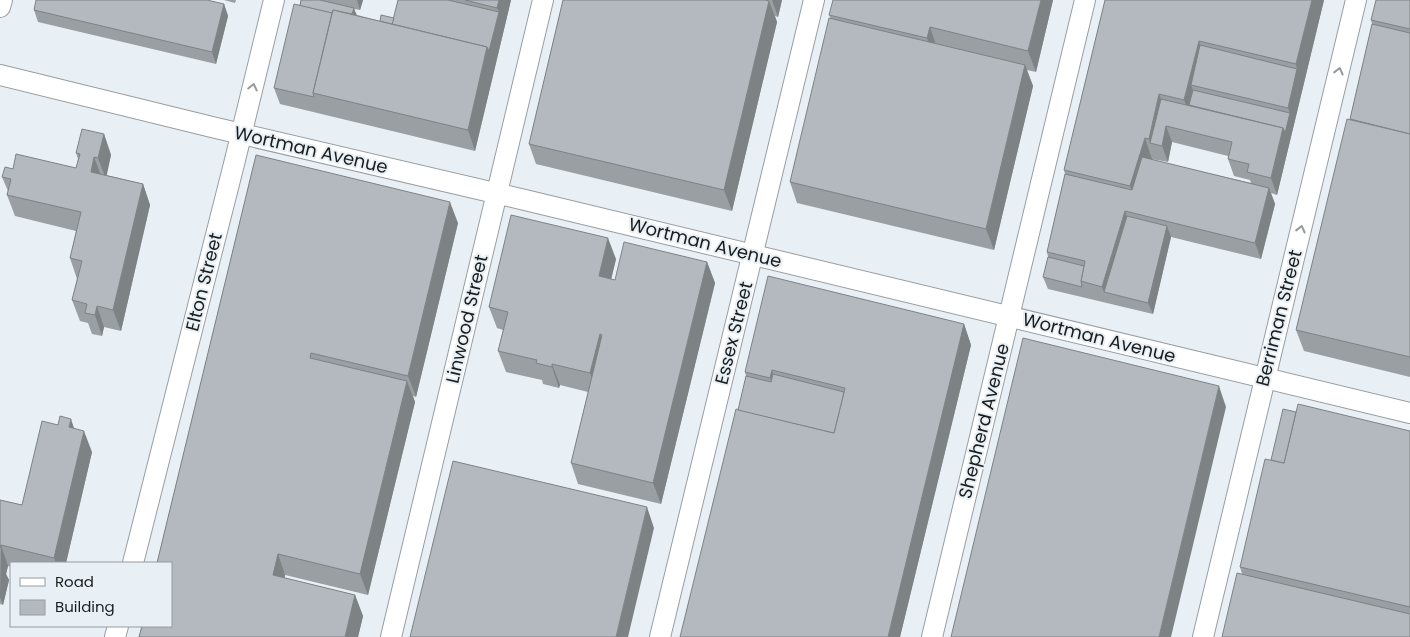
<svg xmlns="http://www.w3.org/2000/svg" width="1410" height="637" font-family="Poppins,sans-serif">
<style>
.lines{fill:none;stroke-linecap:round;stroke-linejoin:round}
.street-casing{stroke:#989ea3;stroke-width:22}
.street{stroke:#fff;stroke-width:20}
.wall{fill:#9a9fa3;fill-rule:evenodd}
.shaded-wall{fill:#7d8285}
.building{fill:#b3b9be;stroke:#7d8285}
.oneway{stroke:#98999a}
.labels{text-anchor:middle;stroke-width:4;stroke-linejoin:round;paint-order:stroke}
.street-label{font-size:18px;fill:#1a1d1e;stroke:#e9f0f5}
</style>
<rect width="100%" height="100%" fill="#e9f0f5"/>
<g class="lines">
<defs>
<g id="street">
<path d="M0,7L2,0"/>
<path d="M0,75L216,128L525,200L1410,413"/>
<path d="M133,563L235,160L274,0"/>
<path d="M115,637L118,626"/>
<path d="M391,637L543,0"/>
<path d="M660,637L814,0"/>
<path d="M932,637L1085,0"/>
<path d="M1203,637L1356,0"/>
</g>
</defs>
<!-- street casing -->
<use href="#street" class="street-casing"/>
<!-- street -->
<use href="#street" class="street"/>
</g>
<!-- wall -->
<g class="wall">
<path d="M224,0H236L235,3Z"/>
<path d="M301,0H363L360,10L354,9L357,15L380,21L394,18L398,0H511L475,151L280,104L274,88Z"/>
<path d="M563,0H782L778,17L775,16L777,22L732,211L536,164L529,144Z"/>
<path d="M1053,0L1036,72L1027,70L1033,86L994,250L797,203L790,182L831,19L829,15Z"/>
<path d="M1105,0H1324L1277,195L1271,193L1275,204L1261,259L1171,237L1153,314L1048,289L1043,277L1048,257L1047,252L1065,174L1064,170ZM1172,142L1228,156V159L1234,176L1250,180L1251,183L1152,160V159L1168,162Z"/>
<path d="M1410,0V377L1304,351L1296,330L1350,119L1372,24L1371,20Z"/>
<path d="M224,4L228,16L216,64L38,22L34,10Z"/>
<path d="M104,134L111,155L106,175L143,184L150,205L121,331L104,327L102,336L92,334L88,323L80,321L72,300L77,279L70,258L76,231L15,216L7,195L8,191L2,177L13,169L76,168L78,159L76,153Z"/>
<path d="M256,155L458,223L416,397L413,396L415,402L368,595L285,575V578L355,595L363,616L358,637H139Z"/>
<path d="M616,259L611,279L615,280L707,262L715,283L661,504L578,484L571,463L588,392L560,385L559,388L543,384L542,380L506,372L498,351L503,330L497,328L489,307Z"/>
<path d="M964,324L971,345L900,637L738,410L746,376L745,372Z"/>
<path d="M1296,412L1410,431V637L1242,574L1240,567L1271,460Z"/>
<path d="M74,428L92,452L66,563H11V567L8,566L6,574L9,580L3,605L0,604V500L22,505Z"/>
</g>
<!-- shaded-wall -->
<g class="shaded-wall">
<path d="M357,0H363L360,10Z"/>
<path d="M499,0H511L475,151L468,130L487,47L499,12L497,8Z"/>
<path d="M772,0H782L778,17Z"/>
<path d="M1041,0H1053L1036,72L1028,51Z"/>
<path d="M1312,0H1324L1277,195L1271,178L1283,128L1290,113L1288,108L1297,69L1296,64Z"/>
<path d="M769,1L777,22L732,211L724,190Z"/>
<path d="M224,4L228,16L216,64L212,52Z"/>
<path d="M354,8L358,20L350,22Z"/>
<path d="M930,27L937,48L934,59L927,38Z"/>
<path d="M1199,41L1206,62L1191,85L1197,101L1188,110L1184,100Z"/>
<path d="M1025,65L1033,86L994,250L986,229Z"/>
<path d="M1159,94L1167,115L1150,143L1149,139Z"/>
<path d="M1166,126L1172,142L1168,162L1162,146Z"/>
<path d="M104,134L111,155L106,179L98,158Z"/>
<path d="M1145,138L1152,159L1138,207L1130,186Z"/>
<path d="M94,157L102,178L91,172Z"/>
<path d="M143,184L150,205L121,331L113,310Z"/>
<path d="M1269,188L1275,204L1261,259L1255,243Z"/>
<path d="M450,202L458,223L416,397L408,376Z"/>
<path d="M1125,211L1131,228L1104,292L1102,287Z"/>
<path d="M1167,226L1171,237L1153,314L1148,303Z"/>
<path d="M608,238L616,259L607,297L599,276Z"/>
<path d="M707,262L715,283L661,504L653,483Z"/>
<path d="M97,306L104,327L102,336L95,315Z"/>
<path d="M964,324L971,345L900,637H888Z"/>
<path d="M600,334L607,355L598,394L590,373Z"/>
<path d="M552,364L560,385L559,388L552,367Z"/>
<path d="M772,370L779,391L777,399L770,378Z"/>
<path d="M407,381L415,402L368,595L360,574Z"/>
<path d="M1219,386L1226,407L1171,637H1159Z"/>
<path d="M71,419L78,440L69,427Z"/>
<path d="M84,431L92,452L66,563H56L54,558Z"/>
<path d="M647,507L654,528L628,637H616Z"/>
<path d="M1,545L8,566L6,574L9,580L3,605L0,597Z"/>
<path d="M278,554L285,575L280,596L273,575Z"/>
<path d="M355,595L363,616L358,637H345Z"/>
</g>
<!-- building -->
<g class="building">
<path d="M36,0H207L224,4L212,52L34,10Z"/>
<path d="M301,0H320L354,8L352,14L333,10L332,13L300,6Z"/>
<path d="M398,0H448L499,12L489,51L487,47L392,24Z"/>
<path d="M465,0H499L497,8Z"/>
<path d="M563,0H765L769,1L724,190L529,144Z"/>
<path d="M833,0H1041L1028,51L930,27L927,38L829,15Z"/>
<path d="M1105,0H1312L1296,64L1199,41L1184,100L1159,94L1149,139L1145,138L1130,186L1064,170Z"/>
<path d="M1376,0H1410V29L1371,20Z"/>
<path d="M294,4L332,13L313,93L314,97L274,88Z"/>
<path d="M333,10L487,47L468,130L313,93Z"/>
<path d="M381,15L394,18L392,24L380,21Z"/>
<path d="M829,18L1025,65L986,229L790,182Z"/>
<path d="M1372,24L1410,33V134L1350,119Z"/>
<path d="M1200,45L1297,69L1288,108L1191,85Z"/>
<path d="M1193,90L1290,113L1285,133L1283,128L1189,105Z"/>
<path d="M1161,99L1283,128L1271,178L1247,172L1249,164L1228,159L1232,142L1166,126L1162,146L1150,143Z"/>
<path d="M1347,119L1410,134V357L1296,330Z"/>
<path d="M82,129L104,134L98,158L94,157L91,172L143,184L113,310L97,306L95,315L85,313L87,304L72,300L82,261L70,258L81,212L7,195L11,179L2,177L5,167L13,169L16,154L76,168L80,154L76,153Z"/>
<path d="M256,155L450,202L408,376L311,353L310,358L407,381L360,574L278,554L273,575L355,595L345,637H139L142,626H171V563H157Z"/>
<path d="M1142,157L1269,188L1255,243L1125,211L1102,287L1081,281L1085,261L1047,252L1065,174L1132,190Z"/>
<path d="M511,215L608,238L599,276L615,280L624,242L707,262L653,483L571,463L602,335L600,334L590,373L552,364V367L536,363L537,360L498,351L508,312L489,307Z"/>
<path d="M1127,216L1167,226L1148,303L1104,292Z"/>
<path d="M1048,257L1084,266L1081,281L1082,287L1043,277Z"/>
<path d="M768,276L964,324L888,637H680L736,409L834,433L845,388L772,370L770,378L745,372Z"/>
<path d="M1023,338L1219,386L1159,637H951Z"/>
<path d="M773,374L844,392L834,433L738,410L746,376L771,382Z"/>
<path d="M1298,404L1410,431V607L1240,567L1265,459L1284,463Z"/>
<path d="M1283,409L1296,412L1284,463L1271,460Z"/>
<path d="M60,416L71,419L69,427L84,431L54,558L1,545L0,548V500L22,505L42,421L58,425Z"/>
<path d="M453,461L647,507L616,637H410Z"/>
<path d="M1237,573L1410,614V637H1222Z"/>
</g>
<!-- one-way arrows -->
<defs><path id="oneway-chevron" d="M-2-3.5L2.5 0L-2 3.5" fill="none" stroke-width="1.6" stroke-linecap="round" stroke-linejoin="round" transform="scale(1.25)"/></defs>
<g class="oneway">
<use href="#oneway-chevron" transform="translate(1339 71) rotate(-76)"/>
<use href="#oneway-chevron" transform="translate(253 87) rotate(-77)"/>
<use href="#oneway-chevron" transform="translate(1301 229) rotate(-76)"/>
</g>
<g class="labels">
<!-- street labels -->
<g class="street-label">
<text transform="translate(311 150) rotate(13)" y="6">Wortman Avenue</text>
<text transform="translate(705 243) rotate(14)" y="6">Wortman Avenue</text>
<text transform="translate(204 282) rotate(-76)" y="6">Elton Street</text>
<text transform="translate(1279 318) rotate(-76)" y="6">Berriman Street</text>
<text transform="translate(467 319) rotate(-77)" y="6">Linwood Street</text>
<text transform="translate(734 333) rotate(-76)" y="6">Essex Street</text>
<text transform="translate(1099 338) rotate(14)" y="6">Wortman Avenue</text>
<text transform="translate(984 421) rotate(-76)" y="6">Shepherd Avenue</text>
</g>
</g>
<!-- legend -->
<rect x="10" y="562" width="162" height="65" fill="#e9f0f5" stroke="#969c9f"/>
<rect x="20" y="578" width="25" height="8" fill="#ffffff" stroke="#969c9f"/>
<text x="55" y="587" font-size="15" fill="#1a1d1e">Road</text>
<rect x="20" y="600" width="25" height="15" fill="#b3b9be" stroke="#969c9f"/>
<text x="55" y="612" font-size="15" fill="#1a1d1e">Building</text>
</svg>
